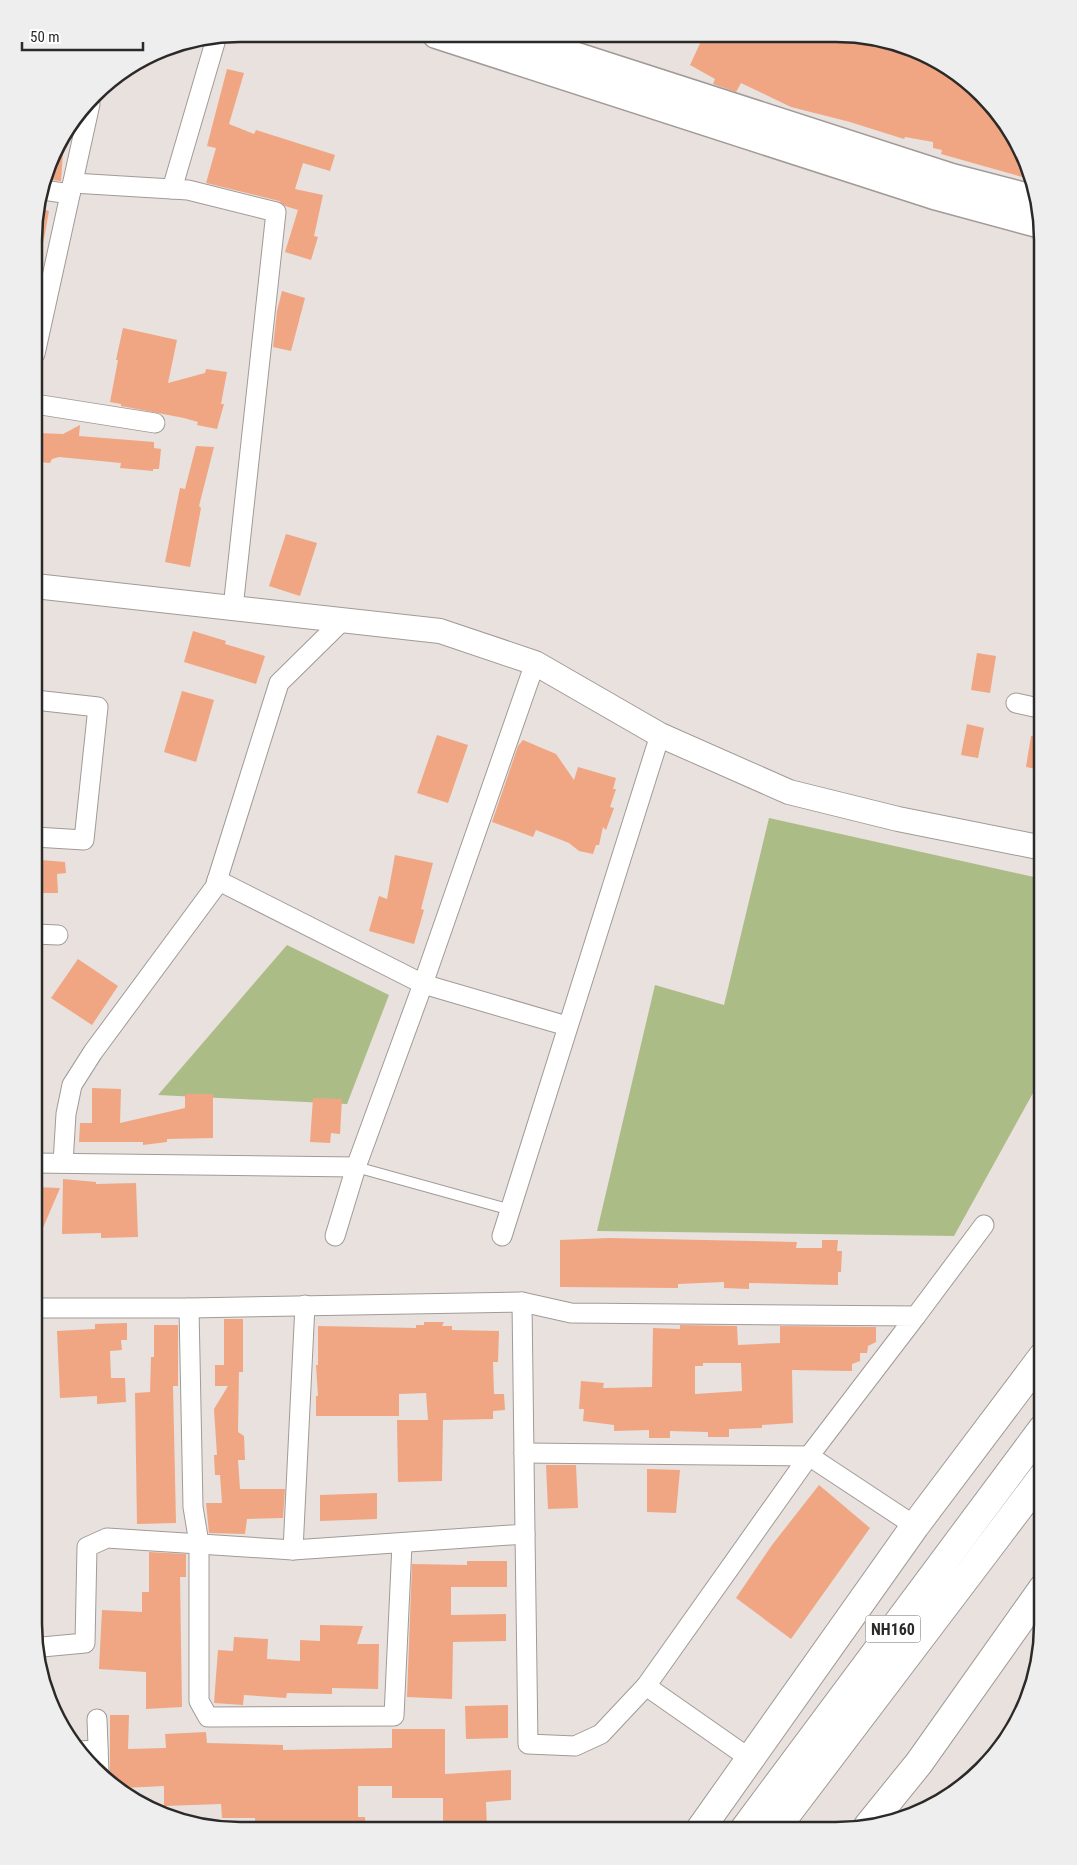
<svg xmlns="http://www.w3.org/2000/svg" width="1077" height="1865" font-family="'Roboto Condensed',sans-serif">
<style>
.green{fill:#acbc86}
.building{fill:#f0a682;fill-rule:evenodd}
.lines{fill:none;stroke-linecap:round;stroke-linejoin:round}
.service-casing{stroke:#a19a97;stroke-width:12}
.minor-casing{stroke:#a19a97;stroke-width:21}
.tertiary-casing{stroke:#a19a97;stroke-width:26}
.secondary-casing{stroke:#a19a97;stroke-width:29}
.primary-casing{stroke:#a19a97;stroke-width:30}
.motorway-casing{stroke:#a19a97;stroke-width:30}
.service{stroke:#fff;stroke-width:10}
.minor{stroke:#fff;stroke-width:19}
.tertiary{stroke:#fff;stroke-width:24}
.secondary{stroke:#fff;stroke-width:26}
.primary{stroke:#fff;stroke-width:28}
.motorway{stroke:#fff;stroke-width:28}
.labels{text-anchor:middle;stroke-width:5;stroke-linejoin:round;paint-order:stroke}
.shield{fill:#fff;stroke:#6b6a68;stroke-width:1}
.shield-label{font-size:16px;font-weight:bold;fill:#2c2a28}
.rim{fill:none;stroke:#2c2a28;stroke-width:2.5}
</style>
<rect width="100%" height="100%" fill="#e8e1dd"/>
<!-- green -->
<g class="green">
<path d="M769,818L1043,879V1075L954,1236L597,1231L655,985L724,1005Z"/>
<path d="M287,945L389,995L347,1104L158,1095Z"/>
</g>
<!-- building -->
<g class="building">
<path d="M703,37L876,38L927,55L972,85L1008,126L1033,180L941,154L942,150L933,148V142L905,137L904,139L850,122L791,107L741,83L736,92L713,84L715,79L690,65Z"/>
<path d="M227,69L244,73L229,124L254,134L256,130L335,155L330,171L303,163L295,189L323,195L314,236L318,237L311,260L285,252L298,210L285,206L279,201L206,183L216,148L207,146Z"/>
<path d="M64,138L61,181L46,179L55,149Z"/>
<path d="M37,208L49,211L42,250L35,249Z"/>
<path d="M282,291L305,298L291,351L273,347L277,311Z"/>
<path d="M123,328L177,340L168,383L205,373L206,369L227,372L221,404H224L217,429L197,425L198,422L184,418L121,406V404L110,402L118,360H116Z"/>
<path d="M80,425L79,436L154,442V448L161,449L159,469H153V471L120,468L121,463L59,457L52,459L50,463L39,462L40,455L37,454L38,433L63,434Z"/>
<path d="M196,446L214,447L199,506L201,508L190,567L165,562L180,488L185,489Z"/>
<path d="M286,534L317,543L300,596L269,586Z"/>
<path d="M193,631L226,641L225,644L265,656L256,684L184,662Z"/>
<path d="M977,653L996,656L990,693L971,690Z"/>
<path d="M182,691L214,700L196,762L164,752Z"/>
<path d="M967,724L984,728L978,758L961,755Z"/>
<path d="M437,735L468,745L448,803L417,793Z"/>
<path d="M1031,736L1043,738L1041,770L1026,767Z"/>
<path d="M523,740L556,754L574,780L578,767L616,778L613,789H616L610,807L614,808L606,830L603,827L599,845H596L593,854L579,851L569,843L536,830L533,837L492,822L518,746Z"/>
<path d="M395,855L433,863L421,909L424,910L414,944L369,931L379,896L387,899Z"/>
<path d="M41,860L65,862L66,873L57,874L58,893H42Z"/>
<path d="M78,959L118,986L92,1025L51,998Z"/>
<path d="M92,1088L121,1089L120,1123L185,1108V1094H213V1138L167,1139V1142L143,1145V1142H79L80,1123H92Z"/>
<path d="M313,1098L342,1099L340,1134L331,1133L330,1143L310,1142Z"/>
<path d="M63,1179L96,1182V1184L136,1183L138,1237L101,1238V1233L62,1234Z"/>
<path d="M34,1187L60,1188L34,1249Z"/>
<path d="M609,1238L797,1242L796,1248H822V1240H838L837,1251H842L841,1272H838V1285L749,1283V1289L724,1288V1282L678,1284V1288L560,1287V1240Z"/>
<path d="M224,1319H243V1372H239L238,1432L244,1436L245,1460H238L240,1489H285L283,1518L247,1519L245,1534L209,1533L206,1503H222L220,1475H215L214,1455H217L214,1409L228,1386H215V1365H224Z"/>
<path d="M424,1322H444L442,1326H452V1330L499,1331L498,1362H493L494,1394H504L505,1410L493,1411V1419L443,1420L442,1481L398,1482L397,1420H428L426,1393L399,1394V1416H316V1396H318L316,1365H318V1326L416,1328V1325H424Z"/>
<path d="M127,1323V1340H121L122,1350L110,1351L111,1378H125L126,1402L97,1404V1396L60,1398L57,1331L95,1329V1324Z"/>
<path d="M154,1325H178V1386H173L176,1523L137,1524L135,1393L150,1392L151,1357H154Z"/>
<path d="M680,1325L737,1326L738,1345L780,1343V1326L876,1327V1342L868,1346L867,1353H860V1361L852,1364V1371L792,1370L793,1423L762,1425V1428L729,1429V1437H708V1432L670,1431V1438H649V1430L614,1431V1425L583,1421L584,1409H579L581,1381L604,1383L603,1388L652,1387L653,1328L680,1329ZM703,1363H741L742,1391L695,1394V1366H703Z"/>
<path d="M546,1465H576L578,1508L548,1509Z"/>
<path d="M647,1469L680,1470L676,1513L647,1512Z"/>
<path d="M819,1485L870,1528L791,1639L736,1598L772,1545Z"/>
<path d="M377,1493V1519L320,1521V1495Z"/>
<path d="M149,1552L186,1554V1577H180L182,1707L146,1709V1672L99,1669L102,1610L142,1612V1592H149Z"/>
<path d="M467,1561H507V1587H451V1615L506,1614V1641L453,1642L452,1699L407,1697L412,1564L467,1565Z"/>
<path d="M320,1625L363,1626L357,1644H379L378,1689L332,1688V1694L287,1693L286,1698L244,1695L243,1705L214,1703L218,1650L233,1651L234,1637L268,1639L267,1659L300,1661V1640L320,1641Z"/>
<path d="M508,1705V1738L466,1739L465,1706Z"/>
<path d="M110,1715H129L128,1749L166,1748L165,1734L206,1732L207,1743L283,1745V1750L392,1748V1729H445V1774L511,1770V1800L486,1802L487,1830H443V1798H392V1786H358V1817H365L366,1830H256L255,1818H222L221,1804L164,1806V1786L123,1788V1793L115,1788L106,1780L110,1772Z"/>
</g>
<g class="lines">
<defs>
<path id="service" d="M356,1167L511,1210"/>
<g id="minor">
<path d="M73,183L188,190L276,212L233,608"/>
<path d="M172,189L216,39"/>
<path d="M43,190L70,194"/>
<path d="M35,354L90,104"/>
<path d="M35,404L155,423"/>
<path d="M1016,703L1043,709"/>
<path d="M35,837L84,840L98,707L35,700"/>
<path d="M217,880L423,984L567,1026"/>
<path d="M35,934L58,935"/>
<path d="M34,1163L356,1167L423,984L535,663"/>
<path d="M63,1163L66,1114L72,1085L93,1052L215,887L279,683L343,620"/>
<path d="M335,1236L356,1167"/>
<path d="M502,1236L660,735"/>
<path d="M522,1302L571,1313L916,1316L809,1456L524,1453"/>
<path d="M34,1308H189L193,1507L199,1543V1701L208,1717L394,1716L402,1544"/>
<path d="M916,1316L984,1225"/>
<path d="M525,1534L528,1744L575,1746L601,1734L646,1686L809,1456L915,1526"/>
<path d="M293,1550L305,1305"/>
<path d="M37,1645L42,1647L85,1643L87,1547L107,1538L293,1550L525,1534L522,1302L189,1308"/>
<path d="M646,1686L749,1758"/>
<path d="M97,1719L99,1772"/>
<path d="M78,1751L98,1750"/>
</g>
<path id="tertiary" d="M35,586L440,631L535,663L660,735L789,792L898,819L1043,848"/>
<g id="secondary">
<path d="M436,35L934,196L1041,225"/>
<path d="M512,35L952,177L1036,199"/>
</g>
<g id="primary">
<path d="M868,1826L919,1763L1043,1588"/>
<path d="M699,1831L915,1526L1043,1356"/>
</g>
<g id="motorway">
<path d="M743,1831L1043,1428"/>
<path d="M774,1831L1043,1476"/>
</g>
</defs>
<!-- service casing -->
<use href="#service" class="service-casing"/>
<!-- minor casing -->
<use href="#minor" class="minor-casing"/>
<!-- tertiary casing -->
<use href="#tertiary" class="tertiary-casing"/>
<!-- secondary casing -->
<use href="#secondary" class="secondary-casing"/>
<!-- primary casing -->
<use href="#primary" class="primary-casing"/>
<!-- motorway casing -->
<use href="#motorway" class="motorway-casing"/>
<!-- service -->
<use href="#service" class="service"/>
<!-- minor -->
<use href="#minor" class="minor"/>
<!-- tertiary -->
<use href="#tertiary" class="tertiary"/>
<!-- secondary -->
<use href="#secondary" class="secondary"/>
<!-- primary -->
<use href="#primary" class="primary"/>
<!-- motorway -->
<use href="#motorway" class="motorway"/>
</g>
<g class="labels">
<!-- shield labels -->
<rect class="shield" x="865.5" y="1615.5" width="55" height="27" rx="4"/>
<g class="shield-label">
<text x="893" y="1635">NH160</text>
</g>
</g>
<!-- crop -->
<path d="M0 0H1077V1865H0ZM240 42H836A198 198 0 0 1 1034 240V1624A198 198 0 0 1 836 1822H240A198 198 0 0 1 42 1624V240A198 198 0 0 1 240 42Z" fill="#eee" fill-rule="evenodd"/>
<path class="rim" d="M240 42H836A198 198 0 0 1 1034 240V1624A198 198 0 0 1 836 1822H240A198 198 0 0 1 42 1624V240A198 198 0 0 1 240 42Z"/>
<!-- scale -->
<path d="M22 42v8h121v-8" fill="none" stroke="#2c2a28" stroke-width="2.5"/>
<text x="30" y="42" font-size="15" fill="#2c2a28" stroke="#ffffff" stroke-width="4" paint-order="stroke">50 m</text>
</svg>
